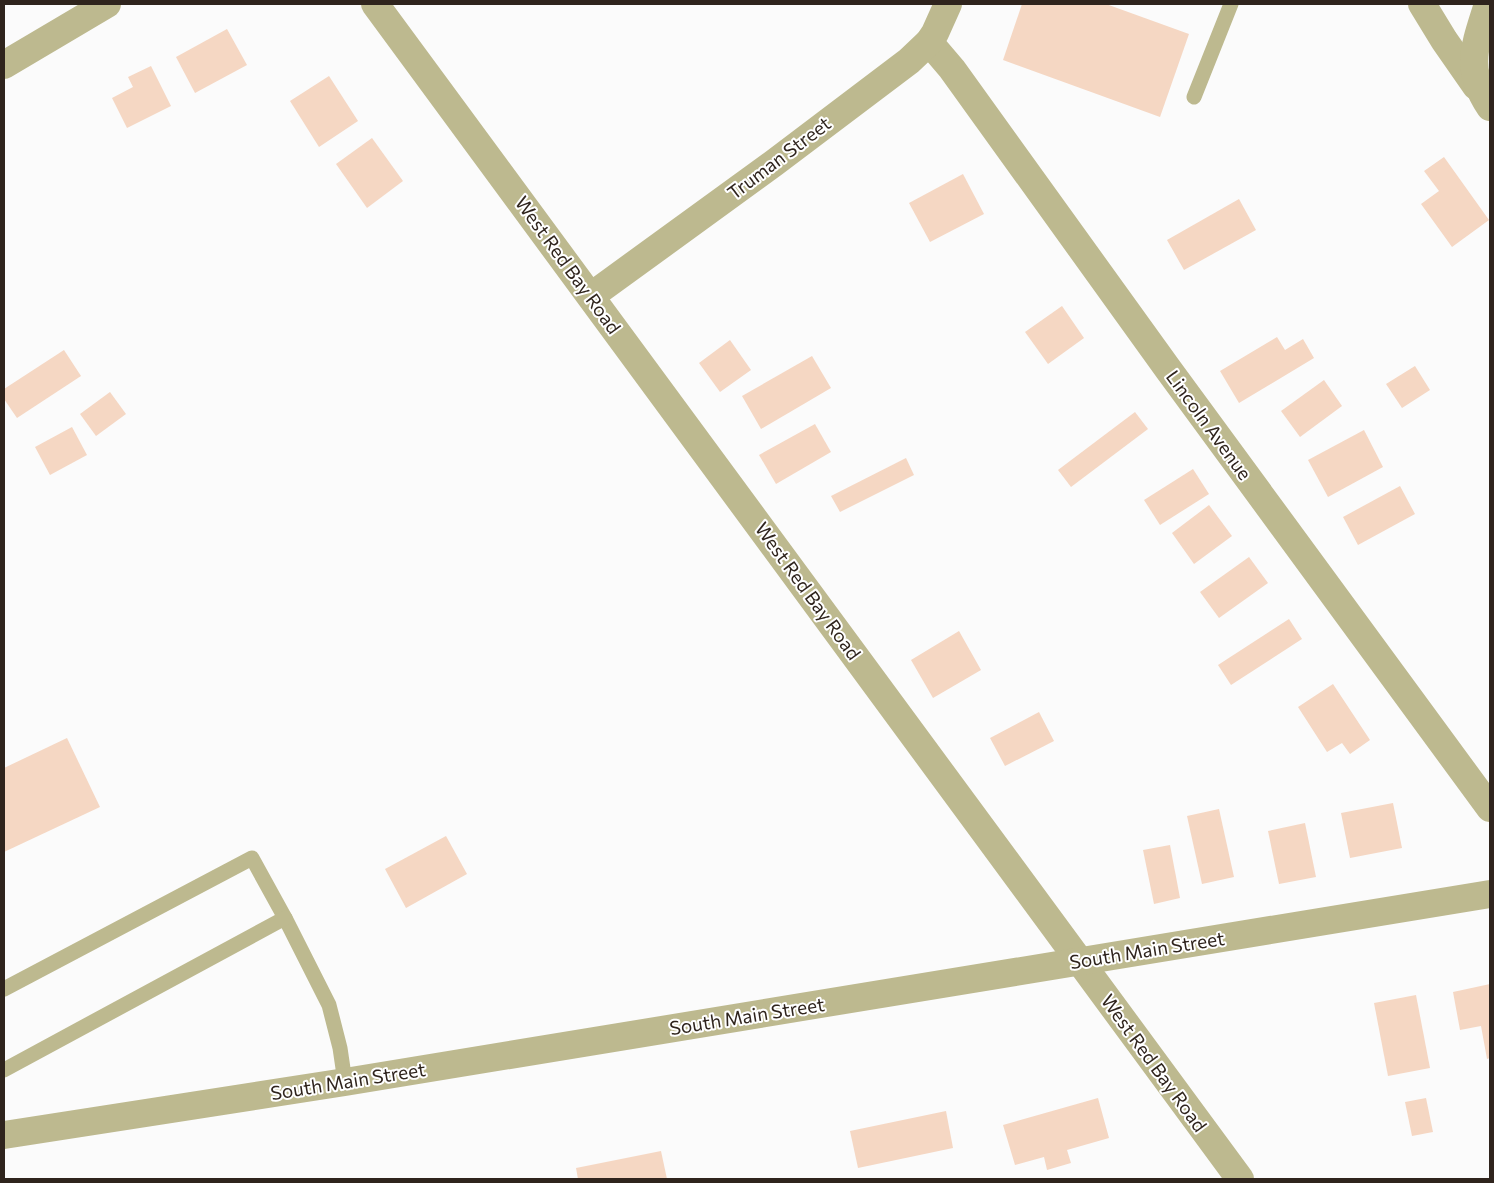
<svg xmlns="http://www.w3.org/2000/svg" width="1494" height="1183" font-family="Commissioner,sans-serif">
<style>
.building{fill:#f5d7c3}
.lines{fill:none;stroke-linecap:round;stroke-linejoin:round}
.lane{stroke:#bdb98f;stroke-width:15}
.street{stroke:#bdb98f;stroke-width:28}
.labels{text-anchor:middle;stroke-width:4;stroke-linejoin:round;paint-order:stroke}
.street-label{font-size:19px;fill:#2f241d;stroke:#fff}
</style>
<rect width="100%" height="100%" fill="#fbfbfb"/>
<!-- building -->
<g class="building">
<path d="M1022,4H1106L1189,34L1160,117L1003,60Z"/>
<path d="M227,29L247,65L195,93L176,57Z"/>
<path d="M151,66L171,106L127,128L112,98L133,87L128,77Z"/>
<path d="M329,76L358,121L319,147L290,101Z"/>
<path d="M372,138L403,181L367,208L336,164Z"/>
<path d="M1444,157L1489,220L1452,247L1421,204L1439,191L1424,171Z"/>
<path d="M963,174L984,214L930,242L909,203Z"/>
<path d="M1239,199L1256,230L1184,270L1167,240Z"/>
<path d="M1062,306L1084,338L1048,364L1025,332Z"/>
<path d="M1277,337L1285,350L1303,339L1314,358L1239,403L1220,371Z"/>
<path d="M730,340L751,370L720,392L699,363Z"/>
<path d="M64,350L81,376L17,418L4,399V389Z"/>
<path d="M812,356L831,388L761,429L742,396Z"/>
<path d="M1415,366L1430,390L1402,408L1386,384Z"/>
<path d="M1324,380L1342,406L1300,437L1281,411Z"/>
<path d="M110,392L126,414L96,436L80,414Z"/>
<path d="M1135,412L1148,429L1071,487L1058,470Z"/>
<path d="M815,424L831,452L776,484L759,455Z"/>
<path d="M72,427L87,455L50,475L35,447Z"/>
<path d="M1364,430L1383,467L1328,497L1308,460Z"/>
<path d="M906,458L914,475L840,512L831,496Z"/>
<path d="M1193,469L1209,494L1160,525L1144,500Z"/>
<path d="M1400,486L1415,514L1358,545L1343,517Z"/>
<path d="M1209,505L1232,536L1194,564L1172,533Z"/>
<path d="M1249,557L1268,583L1219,618L1200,592Z"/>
<path d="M1289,619L1302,639L1231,685L1218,665Z"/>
<path d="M959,631L981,670L933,698L911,660Z"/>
<path d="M1333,684L1370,740L1350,754L1342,743L1327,752L1298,707Z"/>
<path d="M1039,712L1054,741L1005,766L990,738Z"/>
<path d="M67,738L100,807L4,852V768Z"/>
<path d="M1393,803L1402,848L1350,858L1341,813Z"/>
<path d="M1219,809L1234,877L1202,884L1187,816Z"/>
<path d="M1305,823L1316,877L1279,884L1268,831Z"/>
<path d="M446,836L467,874L406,908L385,869Z"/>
<path d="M1170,845L1180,898L1154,904L1143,850Z"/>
<path d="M1490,984V1058L1487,1059L1481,1026L1460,1030L1453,992Z"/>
<path d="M1416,995L1430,1068L1388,1076L1374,1003Z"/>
<path d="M1098,1098L1109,1138L1067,1150L1071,1163L1047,1170L1044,1157L1015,1165L1003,1125Z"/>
<path d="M1426,1098L1433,1132L1412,1136L1405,1102Z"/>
<path d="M946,1111L953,1148L858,1168L850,1131Z"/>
<path d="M661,1151L667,1179H578L576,1168Z"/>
</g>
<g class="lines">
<!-- lane -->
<g class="lane">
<path d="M1194,97L1231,4"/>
<path d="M4,989L252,858L285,918L329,1005L340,1048L345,1082"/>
<path d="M4,1070L285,918"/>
</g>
<!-- street -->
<g class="street">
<path d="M375,4L1240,1179"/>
<path d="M1422,4L1444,40L1476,86"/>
<path d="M1488,4C1475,46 1464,68 1490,107"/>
<path d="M929,42L952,69L1168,369L1490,808"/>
<path d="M4,65L107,4"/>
<path d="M591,296L774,163L909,61L929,42L935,33L948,4"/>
<path d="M4,1135L345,1082L1490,894"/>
</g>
</g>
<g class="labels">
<!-- street labels -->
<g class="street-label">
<text transform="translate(779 158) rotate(-37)" y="7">Truman Street</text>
<text transform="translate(568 265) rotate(54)" y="7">West Red Bay Road</text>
<text transform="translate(1209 425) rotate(54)" y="7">Lincoln Avenue</text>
<text transform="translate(808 591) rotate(54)" y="7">West Red Bay Road</text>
<text transform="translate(1147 950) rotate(-9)" y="7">South Main Street</text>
<text transform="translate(747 1016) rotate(-9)" y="7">South Main Street</text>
<text transform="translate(1154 1063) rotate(54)" y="7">West Red Bay Road</text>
<text transform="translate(348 1081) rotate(-9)" y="7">South Main Street</text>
</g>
</g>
<!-- border -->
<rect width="1494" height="1183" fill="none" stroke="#2f241d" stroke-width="10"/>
</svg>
